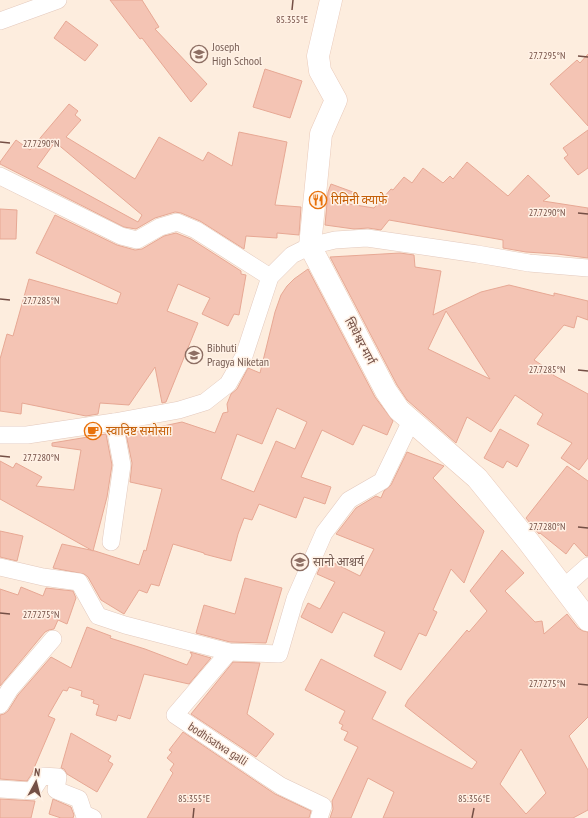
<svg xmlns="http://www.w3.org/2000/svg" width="588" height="818" font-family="'PT Sans Narrow','Noto Sans Devanagari',sans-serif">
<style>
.building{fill:#f4c4b4;stroke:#e7a894;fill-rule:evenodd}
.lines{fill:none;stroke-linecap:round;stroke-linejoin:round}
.street-casing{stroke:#e3c9bd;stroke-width:18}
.secondary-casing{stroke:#e9c9b9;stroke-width:23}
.street{stroke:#fff;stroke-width:17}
.secondary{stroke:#fff;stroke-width:22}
.ticks{fill:none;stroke:#744f45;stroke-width:1.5}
.labels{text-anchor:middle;stroke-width:3;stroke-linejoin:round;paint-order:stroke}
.education-label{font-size:12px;fill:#785e54;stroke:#fff1e5;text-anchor:start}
.food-label{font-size:12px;fill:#c56008;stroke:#fff1e5;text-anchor:start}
.street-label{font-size:12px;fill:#744f45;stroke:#fff1e5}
.ticks-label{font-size:10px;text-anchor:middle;fill:#744f45;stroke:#fff1e5;stroke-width:3;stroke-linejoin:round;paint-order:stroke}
</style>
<rect width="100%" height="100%" fill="#fdedde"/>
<!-- building -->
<g class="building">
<path d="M110,0H142L159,27L155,29L207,84L191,102L142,38L140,39Z"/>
<path d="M66,21L98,45L85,61L54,38Z"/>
<path d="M588,54V126L550,84L577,60L580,63Z"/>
<path d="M265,69L302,81L290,118L253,107Z"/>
<path d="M69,104L78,111L75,115L81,120L66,137L135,179L159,137L203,161L208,152L232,166L239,132L287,142L275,205L301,207L299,235L277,233V238L246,236L244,249L200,221L181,213L175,212L155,218L136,229L124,227L0,164V162L16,140L30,150ZM55,142L142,215L138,222L37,167Z"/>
<path d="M588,130V168L578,175L564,158L568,155L563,148Z"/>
<path d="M467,162L508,196L528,175L550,196L543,201L588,208V258L557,254L526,252L503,248V240L389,220L381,230L368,228L354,229L325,225L328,192L331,184L353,192L349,204L374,208L391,189L393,190L404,177L412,183L423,168L443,183L450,176L453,179Z"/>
<path d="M0,209L17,210L16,239H0Z"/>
<path d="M55,215L117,245L135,250L142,249L164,236L176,233L191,239L241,271V274L246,275L239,315L234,314L228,326L202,314L210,298L178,284L167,311L198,323L166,402L162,403L155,367L129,405L100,403L98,414L86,416L22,403L21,414L0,411V359L7,334L13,336L29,279L117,304L121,293L36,253Z"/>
<path d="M400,253L414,255L415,267L441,271L433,315L481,292L509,285L554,296V293L588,301V320L577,316L574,328L564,325L534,360L554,373L553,375L588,394V458L579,470L561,458L572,443L537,424L543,414L515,395L491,432L467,417L456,443L407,400L397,385L330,257ZM446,311L490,379L428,349Z"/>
<path d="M308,269L375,397L393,421L387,435L363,425L353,445L322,430L301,477L331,487L325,504L304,497L296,518L259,504L252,520L244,518L238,534L231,561L204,554V553L173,544L159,586L151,584L147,593L139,590L124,614L101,600L88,577L84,574L53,568L62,544L95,551L139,565L144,550L146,551L162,489L130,482L132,463L126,434L182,422L215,433L223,413L228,412L227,404L231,394L237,389L248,368L260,373L275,312L281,295L287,286L294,279ZM277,408L307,422L295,449L276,441L254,492L221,479L237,434L262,444Z"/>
<path d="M500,429L529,445L517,467L507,461L503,468L484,458Z"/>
<path d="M106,434L112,465L107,497L93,551L0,499V461L13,468L16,463L42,477L36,486L74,490L81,450L52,446V443Z"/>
<path d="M407,452L444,466L433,478L484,531L464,583L451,569L433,610L437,612L426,636L419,633L401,670L374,656L385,632L343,612L332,633L301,617L308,603L320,609L335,582L317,574L324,558L360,576L374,549L336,534L356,508L376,496L381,498L384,491L391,485Z"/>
<path d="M567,466L588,481V556H586L574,543L566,554L540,533L539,534L526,518Z"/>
<path d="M0,531L23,536L17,561L0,557Z"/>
<path d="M502,550L524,573L505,591L535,622L542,621L544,634L567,614L578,628L583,631L588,632V717L569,736L588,770V810L573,818H383L394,792L368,778L351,818H330L333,809L332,801L358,747L344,740L348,732L341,729L343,725L339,723L345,711L305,690L321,659L386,692L372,719L472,769L477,762L405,706L408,700L467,630L469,632L487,611L470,591ZM521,749L546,793L526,814L500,784Z"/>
<path d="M245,578L282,588L266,643L230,642L196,633L204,605L235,614Z"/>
<path d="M21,587L43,596L46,588L73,591L76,598L67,624L58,620L54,629L49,630L45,632L0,686V589L18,595Z"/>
<path d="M87,627L111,636L110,638L145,649L187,665L192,655L190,652L211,658L189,684L144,674L130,719L118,715L116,721L96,715L99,705L93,703L94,700L81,696L82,691L69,687L67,691L63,690L48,716L55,719L31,775L27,781L0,779V715L4,714L8,711L18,695L51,657L71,668Z"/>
<path d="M233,662L260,663L247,714L274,734L256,757L191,714Z"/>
<path d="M183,732L275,794L311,811L309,818H147L173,773L170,770L174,764L167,758L172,752L169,750Z"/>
<path d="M71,733L111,756L108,761L113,764L97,792L67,774L64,769L61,768Z"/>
<path d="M0,799L35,801L31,818H0Z"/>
<path d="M53,799L71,807L74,815L73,818H61L49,814Z"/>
</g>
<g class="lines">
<defs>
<g id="street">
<path d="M0,21L58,0"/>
<path d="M0,176L121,236L137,240L160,227L177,222L196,230L270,277"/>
<path d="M0,435H27L114,422L179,410L205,402L228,384L244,356L270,277L292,255L310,246L335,240L367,238L477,254L529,263L588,268"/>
<path d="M111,542L122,465L114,422"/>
<path d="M0,567L43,577L79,582L98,616L125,625L229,652L279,654L295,599L324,533L349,500L382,481L411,421"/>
<path d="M563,588L588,566"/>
<path d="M229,652L175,715L281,786L323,806L319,818"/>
<path d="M0,705L10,689L53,639"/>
<path d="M0,789L32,791L42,776L58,777L56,790L79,799L84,814L93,818"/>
</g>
<path id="secondary" d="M331,0L318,56L320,71L336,100L321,134L310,246L386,391L399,410L477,478L528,541L588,620"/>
</defs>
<!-- street casing -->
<use href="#street" class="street-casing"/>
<!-- secondary casing -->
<use href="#secondary" class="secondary-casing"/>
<!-- street -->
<use href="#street" class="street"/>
<!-- secondary -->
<use href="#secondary" class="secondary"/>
</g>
<!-- ticks -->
<path class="ticks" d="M292,10L293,0M578,56L588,57M0,142L10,143M578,213L588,214M0,299L10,300M578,370L588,371M0,456L10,457M578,527L588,528M0,613L10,614M578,684L588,685M193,818L194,808M472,818L474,808"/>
<!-- icons -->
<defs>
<symbol id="school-ring" viewBox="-11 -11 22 22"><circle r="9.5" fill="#fff1e5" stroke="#8d6e63" stroke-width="1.5"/><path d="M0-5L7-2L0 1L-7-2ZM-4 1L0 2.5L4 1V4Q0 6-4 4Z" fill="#8d6e63"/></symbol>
<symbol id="restaurant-ring" viewBox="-11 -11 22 22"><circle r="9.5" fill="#fff1e5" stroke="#e8710a" stroke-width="1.5"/><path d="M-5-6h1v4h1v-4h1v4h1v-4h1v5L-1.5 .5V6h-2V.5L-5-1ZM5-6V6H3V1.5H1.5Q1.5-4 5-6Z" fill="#e8710a"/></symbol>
<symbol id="cafe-ring" viewBox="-11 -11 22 22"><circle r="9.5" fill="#fff1e5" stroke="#e8710a" stroke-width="1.5"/><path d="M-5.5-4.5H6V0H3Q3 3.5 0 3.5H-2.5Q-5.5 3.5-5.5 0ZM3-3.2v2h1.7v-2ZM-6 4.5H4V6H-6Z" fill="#e8710a"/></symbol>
</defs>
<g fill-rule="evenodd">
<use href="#school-ring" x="189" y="44" width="20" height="20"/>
<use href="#restaurant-ring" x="308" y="190" width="20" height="20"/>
<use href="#school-ring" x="184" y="345" width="20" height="20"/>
<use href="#cafe-ring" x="83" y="421" width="20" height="20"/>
<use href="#school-ring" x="290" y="552" width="20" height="20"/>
</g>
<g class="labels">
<!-- education labels -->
<g class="education-label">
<text x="212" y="51">Joseph<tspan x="212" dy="14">High School</tspan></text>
<text x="207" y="352">Bibhuti<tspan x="207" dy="14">Pragya Niketan</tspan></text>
<text x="313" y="566">सानो आश्चर्य</text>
</g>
<!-- food labels -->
<g class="food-label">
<text x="331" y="204">रिमिनी क्याफे</text>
<text x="106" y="435">स्वादिष्ट समोसा!</text>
</g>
<!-- street labels -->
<g class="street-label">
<text transform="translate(360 341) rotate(62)" y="4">सिधेश्वर मार्ग</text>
<text transform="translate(218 744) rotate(33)" y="4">bodhisatwa galli</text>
</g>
</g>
<g class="ticks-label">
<text x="292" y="23">85.355°E</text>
<text x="547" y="59">27.7295°N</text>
<text x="41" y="147">27.7290°N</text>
<text x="547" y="216">27.7290°N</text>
<text x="41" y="304">27.7285°N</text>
<text x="547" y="373">27.7285°N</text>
<text x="41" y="461">27.7280°N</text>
<text x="547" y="530">27.7280°N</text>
<text x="41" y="618">27.7275°N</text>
<text x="547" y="687">27.7275°N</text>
<text x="194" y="802">85.355°E</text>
<text x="474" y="802">85.356°E</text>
</g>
<!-- north arrow -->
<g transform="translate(36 782) rotate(7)" stroke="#fff1e5" stroke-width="3" paint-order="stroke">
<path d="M0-3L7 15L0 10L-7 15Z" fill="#744f45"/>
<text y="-6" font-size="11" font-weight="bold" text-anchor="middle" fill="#744f45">N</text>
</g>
</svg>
